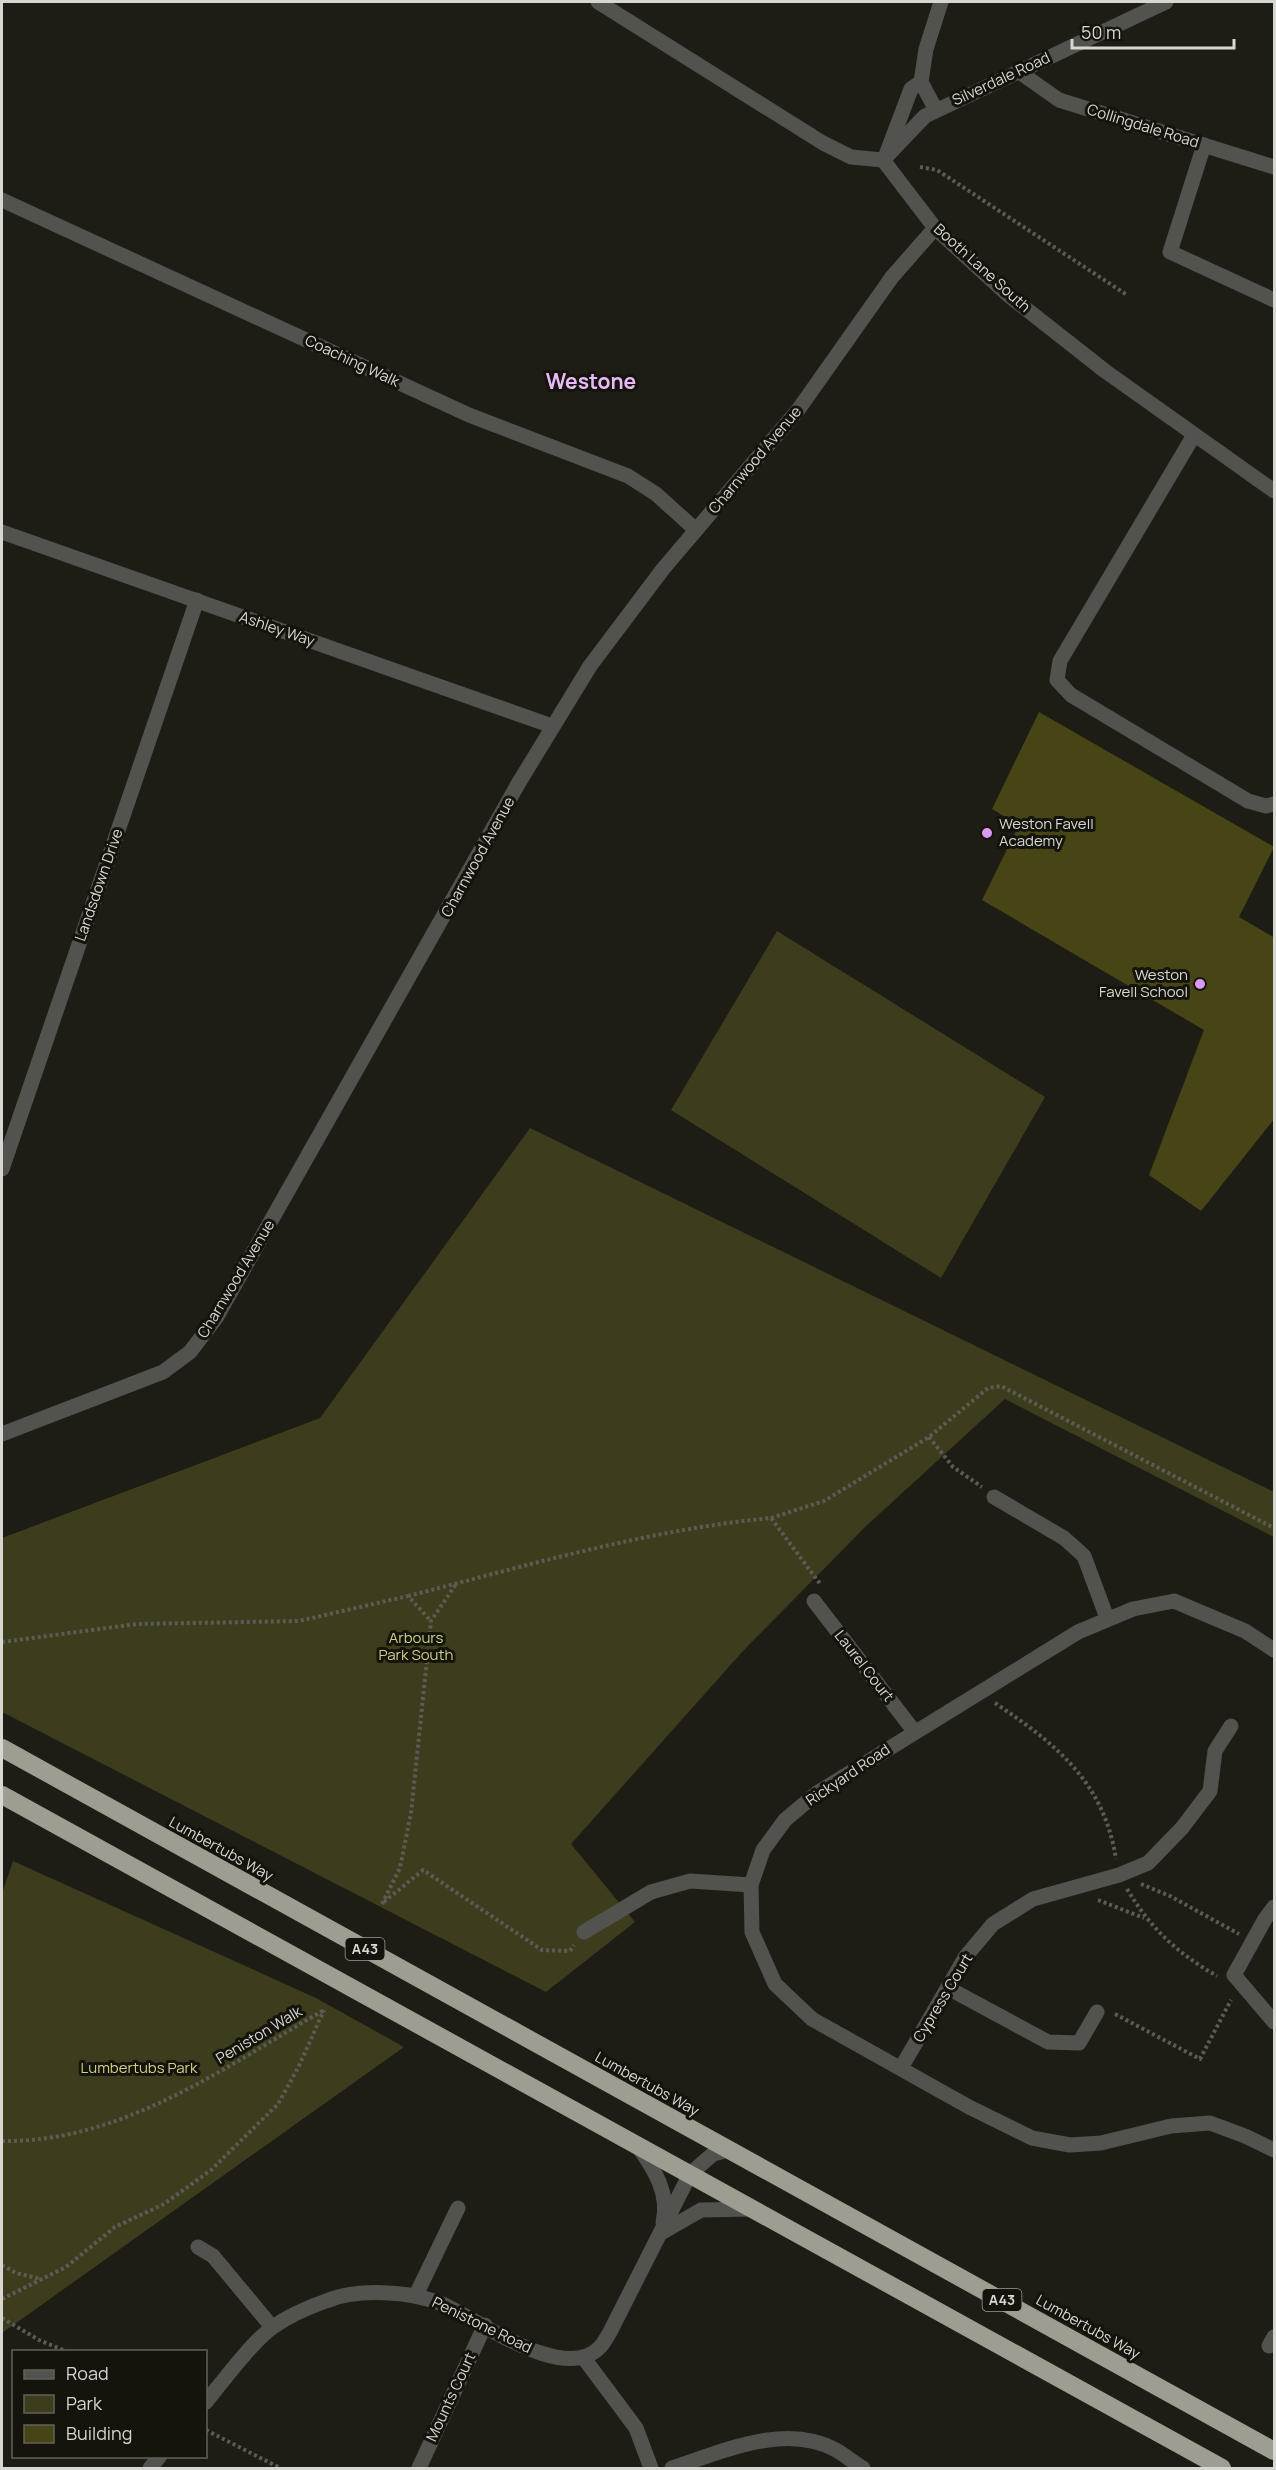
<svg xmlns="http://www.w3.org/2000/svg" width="1276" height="2470" font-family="Manrope,sans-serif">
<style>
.green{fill:#3d3c1d}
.building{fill:#474515}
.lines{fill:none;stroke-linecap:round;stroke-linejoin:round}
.path{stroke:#5c5c55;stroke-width:4;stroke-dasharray:3 3;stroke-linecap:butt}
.minor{stroke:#52524e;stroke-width:15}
.highway{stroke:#9d9d92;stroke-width:18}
.poi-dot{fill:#dc99f4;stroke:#14140c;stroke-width:2}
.labels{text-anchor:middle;stroke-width:6;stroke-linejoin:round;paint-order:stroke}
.shield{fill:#14140c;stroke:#9c9c96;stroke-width:1.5}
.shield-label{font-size:14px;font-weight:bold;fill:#d7d7d1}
.street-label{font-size:15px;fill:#d7d7d1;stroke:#14140c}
.poi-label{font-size:15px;fill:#d7d7d1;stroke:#14140c;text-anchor:start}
.park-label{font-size:15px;fill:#d1cf83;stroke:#14140c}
.district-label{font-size:21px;font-weight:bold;fill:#e8b9f9;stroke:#14140c}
</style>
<rect width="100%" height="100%" fill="#1d1d15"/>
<!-- green -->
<g class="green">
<path d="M777,931L1045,1097L941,1278L671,1110Z"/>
<path d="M530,1128L1274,1492V1537L1005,1399L865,1527L743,1651L571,1844L635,1922L546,1992L2,1712V1538L320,1418Z"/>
<path d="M13,1861L316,1998L404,2047L2,2333V1893Z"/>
</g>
<!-- building -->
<path class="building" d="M1039,712L1274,847L1239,917L1275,938V1118L1201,1211L1149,1175L1204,1030L982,900L1019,825L992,809Z"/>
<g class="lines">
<!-- path -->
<g class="path">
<path d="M920,167L937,170L1127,295"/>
<path d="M929,1437L953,1467L982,1487"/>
<path d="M771,1518L824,1501L929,1437L988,1388L1001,1386L1274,1528"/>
<path d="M408,1596C529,1565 647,1530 771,1518L821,1585"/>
<path d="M2,1642L137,1624L299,1621L408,1596L431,1621"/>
<path d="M995,1703C1056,1744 1104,1782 1116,1859"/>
<path d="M1141,1884L1170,1896L1239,1934"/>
<path d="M1127,1889C1151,1929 1177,1953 1217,1976"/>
<path d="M1098,1900L1144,1918"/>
<path d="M384,1902L423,1870L542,1950L570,1951L574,1945"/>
<path d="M382,1904L400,1868L411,1813L431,1621L456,1584"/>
<path d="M1115,2014L1200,2059L1231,2000"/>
<path d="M2,2141C121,2143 225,2067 324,2010"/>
<path d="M2,2265L16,2273L41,2279"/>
<path d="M2,2299L66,2267L115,2227L164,2204L211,2170L278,2104L298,2068L324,2010"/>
<path d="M2,2318L39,2340L68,2352"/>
<path d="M206,2430L280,2468"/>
</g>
<!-- minor -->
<g class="minor">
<path d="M598,2L823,143L851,157L883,160L935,228L1007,294L1105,371L1274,491"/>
<path d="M1018,71L1059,100L1274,167"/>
<path d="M936,110L921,82L926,49L941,2"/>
<path d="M1204,145L1170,252L1274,300"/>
<path d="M886,155L911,89L921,82"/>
<path d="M883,160L925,116L1166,2"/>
<path d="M2,200L469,415L628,476L656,494L696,530"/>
<path d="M1194,435L1060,661L1057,680L1071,695L1248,801L1266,806L1274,804"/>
<path d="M2,532L552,726"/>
<path d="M2,1169L197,600"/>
<path d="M2,1434L163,1372L190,1352L216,1318L518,784L590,666L663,569L798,410L892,277L935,228"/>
<path d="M994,1497L1064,1538L1084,1556L1107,1618"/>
<path d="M814,1601L914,1731"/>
<path d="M1274,1650L1245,1631L1174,1601L1133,1609L1078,1632L817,1793L785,1820L763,1850L751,1885L752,1932L775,1984L812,2019L969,2107L1032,2138L1070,2145L1101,2143L1171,2126L1210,2123L1245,2136L1274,2150"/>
<path d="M1274,1907L1265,1919L1234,1975L1274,2022"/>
<path d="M584,1932L651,1892L690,1881L751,1885"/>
<path d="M948,1988L1048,2042L1079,2043L1097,2012"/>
<path d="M901,2068L966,1956L993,1924L1033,1899L1119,1875L1148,1863L1182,1828L1210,1791L1215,1751L1231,1726"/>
<path d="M639,2148C654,2169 670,2194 663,2222"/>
<path d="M661,2233L701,2210L754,2209"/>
<path d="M198,2247L213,2256L272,2327"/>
<path d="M416,2295L458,2208"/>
<path d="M1269,2346L1274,2337"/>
<path d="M583,2357L636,2428L651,2468"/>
<path d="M206,2402C223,2381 252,2342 273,2327C287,2317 309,2307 326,2301C357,2288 411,2291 442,2304C477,2319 565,2385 600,2347C604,2343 607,2337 610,2332L690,2174L713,2154L729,2150"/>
<path d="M150,2468L160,2456"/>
<path d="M419,2468L485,2325"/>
<path d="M672,2468C722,2452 785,2422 836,2450C845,2455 854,2463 863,2468"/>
</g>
<!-- highway -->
<g class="highway">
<path d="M2,1748L1274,2451"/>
<path d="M2,1795L1222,2468"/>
</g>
</g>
<!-- markers -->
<g class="poi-dot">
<circle cx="987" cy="833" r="6"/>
<circle cx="1200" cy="984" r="6"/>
</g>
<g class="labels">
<!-- shield labels -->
<g class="shield">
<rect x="345.5" y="1938" width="39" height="22" rx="4.5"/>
<rect x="982.5" y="2289" width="39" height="22" rx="4.5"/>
</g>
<g class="shield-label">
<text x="365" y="1954">A43</text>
<text x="1002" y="2305">A43</text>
</g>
<!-- street labels -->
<g class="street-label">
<text transform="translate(1001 79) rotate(-25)" y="5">Silverdale Road</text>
<text transform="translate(1143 126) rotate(17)" y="5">Collingdale Road</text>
<text transform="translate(982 268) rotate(42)" y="5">Booth Lane South</text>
<text transform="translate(352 361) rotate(25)" y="5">Coaching Walk</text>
<text transform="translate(755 460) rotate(-50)" y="5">Charnwood Avenue</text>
<text transform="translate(277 629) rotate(19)" y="5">Ashley Way</text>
<text transform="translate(478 857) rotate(-61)" y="5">Charnwood Avenue</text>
<text transform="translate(99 885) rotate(-71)" y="5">Landsdown Drive</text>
<text transform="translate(236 1279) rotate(-59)" y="5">Charnwood Avenue</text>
<text transform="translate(864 1666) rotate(52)" y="5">Laurel Court</text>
<text transform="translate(848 1775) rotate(-34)" y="5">Rickyard Road</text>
<text transform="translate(221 1849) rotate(29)" y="5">Lumbertubs Way</text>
<text transform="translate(943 1998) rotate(-59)" y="5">Cypress Court</text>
<text transform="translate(259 2035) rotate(-31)" y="5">Peniston Walk</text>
<text transform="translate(647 2084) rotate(29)" y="5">Lumbertubs Way</text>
<text transform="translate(482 2325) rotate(26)" y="5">Penistone Road</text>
<text transform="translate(1088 2327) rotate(29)" y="5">Lumbertubs Way</text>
<text transform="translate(451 2397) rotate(-65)" y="5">Mounts Court</text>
</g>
<!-- poi labels -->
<g class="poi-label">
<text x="999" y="829">Weston Favell<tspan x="999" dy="17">Academy</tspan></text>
<text x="1188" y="980" text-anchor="end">Weston<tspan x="1188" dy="17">Favell School</tspan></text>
</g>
<!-- park labels -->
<g class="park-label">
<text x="416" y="1643">Arbours<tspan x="416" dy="17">Park South</tspan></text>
<text x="139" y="2073">Lumbertubs Park</text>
</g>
<!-- district labels -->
<g class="district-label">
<text x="591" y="389">Westone</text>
</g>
</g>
<!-- border -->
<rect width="1276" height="2470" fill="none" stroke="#d7d7d1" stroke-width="6"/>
<!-- legend -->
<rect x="12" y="2350" width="195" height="108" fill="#14140c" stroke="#62625b" stroke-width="1.5"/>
<rect x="24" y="2370" width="30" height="9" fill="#52524e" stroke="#62625b" stroke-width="1.5"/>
<text x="66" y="2380" font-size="18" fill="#d7d7d1">Road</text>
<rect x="24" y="2395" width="30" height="18" fill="#3d3c1d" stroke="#62625b" stroke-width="1.5"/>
<text x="66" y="2410" font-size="18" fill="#d7d7d1">Park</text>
<rect x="24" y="2425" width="30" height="18" fill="#474515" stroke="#62625b" stroke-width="1.5"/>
<text x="66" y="2440" font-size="18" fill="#d7d7d1">Building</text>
<!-- scale -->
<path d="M1072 39v9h162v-9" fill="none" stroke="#d7d7d1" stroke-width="3"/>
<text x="1081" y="39" font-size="18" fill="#d7d7d1" stroke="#14140c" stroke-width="4.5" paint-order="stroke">50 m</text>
</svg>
